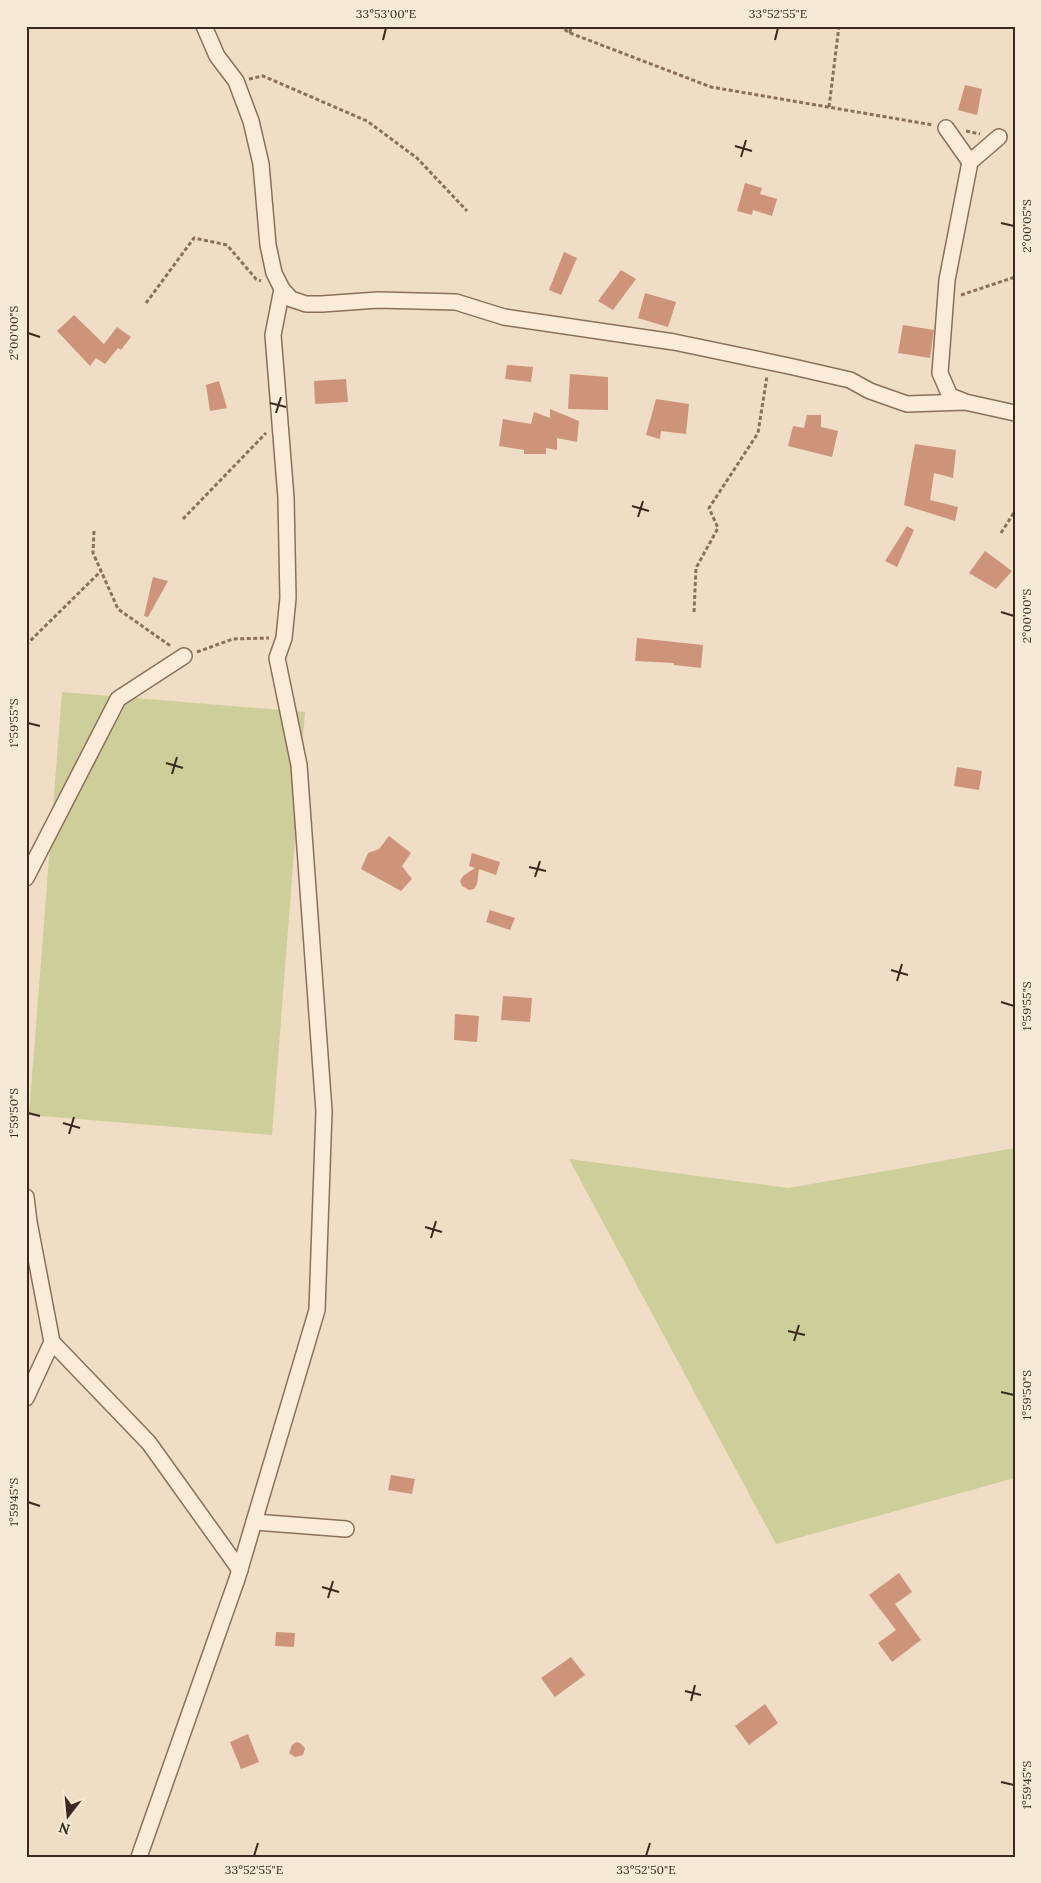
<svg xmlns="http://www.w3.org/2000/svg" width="1041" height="1883" font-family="Lora,serif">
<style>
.green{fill:#cdce99}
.building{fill:#ce947b}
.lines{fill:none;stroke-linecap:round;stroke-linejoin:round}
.minor-casing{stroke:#8b6f5b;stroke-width:18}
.path{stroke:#8b6f5b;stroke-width:3;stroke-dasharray:4 2.5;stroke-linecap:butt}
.minor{stroke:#faecd9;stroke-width:15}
.ticks{fill:none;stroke:#3b291f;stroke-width:2}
.neatline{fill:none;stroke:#3b291f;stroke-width:2}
.ticks-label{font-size:12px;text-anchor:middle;fill:#3b291f}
</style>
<rect width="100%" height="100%" fill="#efdec5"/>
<!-- green -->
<g class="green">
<path d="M62,692L305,712L272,1135L29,1115Z"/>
<path d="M1015,1148V1478L776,1544L569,1159L789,1188Z"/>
</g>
<!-- building -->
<g class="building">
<path d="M965,85L982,89L977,115L958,110Z"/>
<path d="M745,183L762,188L760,194L777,199L772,216L753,210L752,215L737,211Z"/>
<path d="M564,252L577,258L561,295L549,290Z"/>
<path d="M621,270L636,279L613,310L598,301Z"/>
<path d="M645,293L676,302L668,327L638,318Z"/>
<path d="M74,315L104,344L117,327L131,337L121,350L118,348L105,364L96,358L90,366L57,331Z"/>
<path d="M903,325L934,330L930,358L898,353Z"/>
<path d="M507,365L533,367L531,382L505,379Z"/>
<path d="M570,374L608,377V410L568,409Z"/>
<path d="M346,379L348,402L315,404L314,381Z"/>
<path d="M219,381L227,408L210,411L206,385Z"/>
<path d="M656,399L689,404L686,434L661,431L660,439L646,435Z"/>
<path d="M550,409L579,421L577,442L557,438V450L546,448V454H524V450L499,446L503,419L531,424L534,412L550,418Z"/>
<path d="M807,415H821V427L838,431L832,457L788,446L793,426L804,428Z"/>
<path d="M915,444L956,450L953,478L934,473L930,500L958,507L955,521L904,505Z"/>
<path d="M907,526L914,530L897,567L885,561Z"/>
<path d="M985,551L1012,571L996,589L969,573Z"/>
<path d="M153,577L168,581L148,617L144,616Z"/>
<path d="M637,638L703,645L701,668L674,665V663L635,661Z"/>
<path d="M957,767L982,771L979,790L954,786Z"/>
<path d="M389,836L411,853L402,866L412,879L401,891L361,869L368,853L379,849Z"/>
<path d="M472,853L500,862L496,875L479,869L477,884L474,889L469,890L462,886L460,881L463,876L475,868L469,866Z"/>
<path d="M490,910L515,918L510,930L486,922Z"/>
<path d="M503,996L532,998L530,1022L501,1020Z"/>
<path d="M455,1014L479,1016L477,1042L454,1040Z"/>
<path d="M391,1475L415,1479L412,1494L388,1490Z"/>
<path d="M899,1573L912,1592L895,1604L921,1640L892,1662L878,1643L896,1630L869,1595Z"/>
<path d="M276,1632L295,1633L294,1647L275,1646Z"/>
<path d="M571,1657L585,1675L555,1697L541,1678Z"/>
<path d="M765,1704L778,1723L749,1745L735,1726Z"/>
<path d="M248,1734L259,1762L241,1769L230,1742Z"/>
<path d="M296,1742L300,1743L305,1748L303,1755L300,1756L295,1757L289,1753L292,1745Z"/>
</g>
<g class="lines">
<defs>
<g id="minor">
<path d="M204,26L217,56L236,81L251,121L261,164L268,245L274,273L282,289L291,299L306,304H322L378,300L456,302L504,317L674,342L789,366L850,380L870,391L907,404L965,402L1015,413"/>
<path d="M946,128L970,162"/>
<path d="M963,401L950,396L940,373L947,280L970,162L999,137"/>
<path d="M26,878L118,699L184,656"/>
<path d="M26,1197L29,1222L52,1342L26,1398"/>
<path d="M52,1342L149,1443L240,1570"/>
<path d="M254,1522L346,1529"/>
<path d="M139,1857L237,1579L317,1310L324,1111L299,765L277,658L284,638L288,598L286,498L273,335L282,289"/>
</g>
</defs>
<!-- minor casing -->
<use href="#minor" class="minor-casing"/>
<!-- path -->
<g class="path">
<path d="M559,26L570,33L711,87L933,125"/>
<path d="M570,33L571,26"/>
<path d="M249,79L263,76L367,121L417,158L467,211"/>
<path d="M829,107L839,26"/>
<path d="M966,131L980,134"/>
<path d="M961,295L1015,277"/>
<path d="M146,303L194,238L227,245L256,279L261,281"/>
<path d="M183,519L266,433"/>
<path d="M94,531L93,553L118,609L172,647"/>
<path d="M1001,533L1015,511"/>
<path d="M694,612L696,568L718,528L709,508L758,433L767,376"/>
<path d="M26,645L101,571"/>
<path d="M197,652L233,639L269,638"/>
</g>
<!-- minor -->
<use href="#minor" class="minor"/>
</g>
<!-- ticks -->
<path class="ticks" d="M383,40L386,28M775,40L778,28M735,146L752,151M741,157L746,140M1001,223L1014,226M28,333L40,337M270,403L286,407M276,413L281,397M632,506L649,511M638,517L643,501M1001,612L1014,616M28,723L40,726M166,763L183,768M172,774L177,757M529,867L546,871M535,877L540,861M891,970L908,975M897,981L902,964M1001,1002L1014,1006M28,1113L40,1116M63,1123L80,1128M69,1134L74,1117M425,1227L442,1232M431,1238L436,1221M788,1331L805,1335M794,1341L799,1325M1001,1392L1014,1395M28,1502L40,1506M322,1587L339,1592M328,1598L333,1581M685,1691L701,1695M691,1701L695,1685M1001,1782L1014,1785M254,1856L258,1843M646,1856L650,1843"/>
<!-- border -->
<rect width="1041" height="1883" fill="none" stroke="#f6e9d5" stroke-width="55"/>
<!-- north arrow -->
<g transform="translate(68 1816) rotate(196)" stroke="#f6e9d5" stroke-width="4" paint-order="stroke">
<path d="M0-4L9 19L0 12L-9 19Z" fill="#3b291f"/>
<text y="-8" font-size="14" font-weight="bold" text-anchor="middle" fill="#3b291f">N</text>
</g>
<rect x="28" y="28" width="986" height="1828" class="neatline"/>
<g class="ticks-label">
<text x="386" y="18">33°53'00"E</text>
<text x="778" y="18">33°52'55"E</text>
<text transform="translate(1027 226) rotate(-90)" y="4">2°00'05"S</text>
<text transform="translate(14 333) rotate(-90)" y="4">2°00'00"S</text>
<text transform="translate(1027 616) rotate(-90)" y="4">2°00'00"S</text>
<text transform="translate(14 723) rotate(-90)" y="4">1°59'55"S</text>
<text transform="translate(1027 1006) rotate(-90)" y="4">1°59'55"S</text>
<text transform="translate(14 1113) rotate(-90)" y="4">1°59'50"S</text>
<text transform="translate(1027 1395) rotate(-90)" y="4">1°59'50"S</text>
<text transform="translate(14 1502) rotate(-90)" y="4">1°59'45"S</text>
<text transform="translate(1027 1785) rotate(-90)" y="4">1°59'45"S</text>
<text x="254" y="1874">33°52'55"E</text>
<text x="646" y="1874">33°52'50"E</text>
</g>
</svg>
